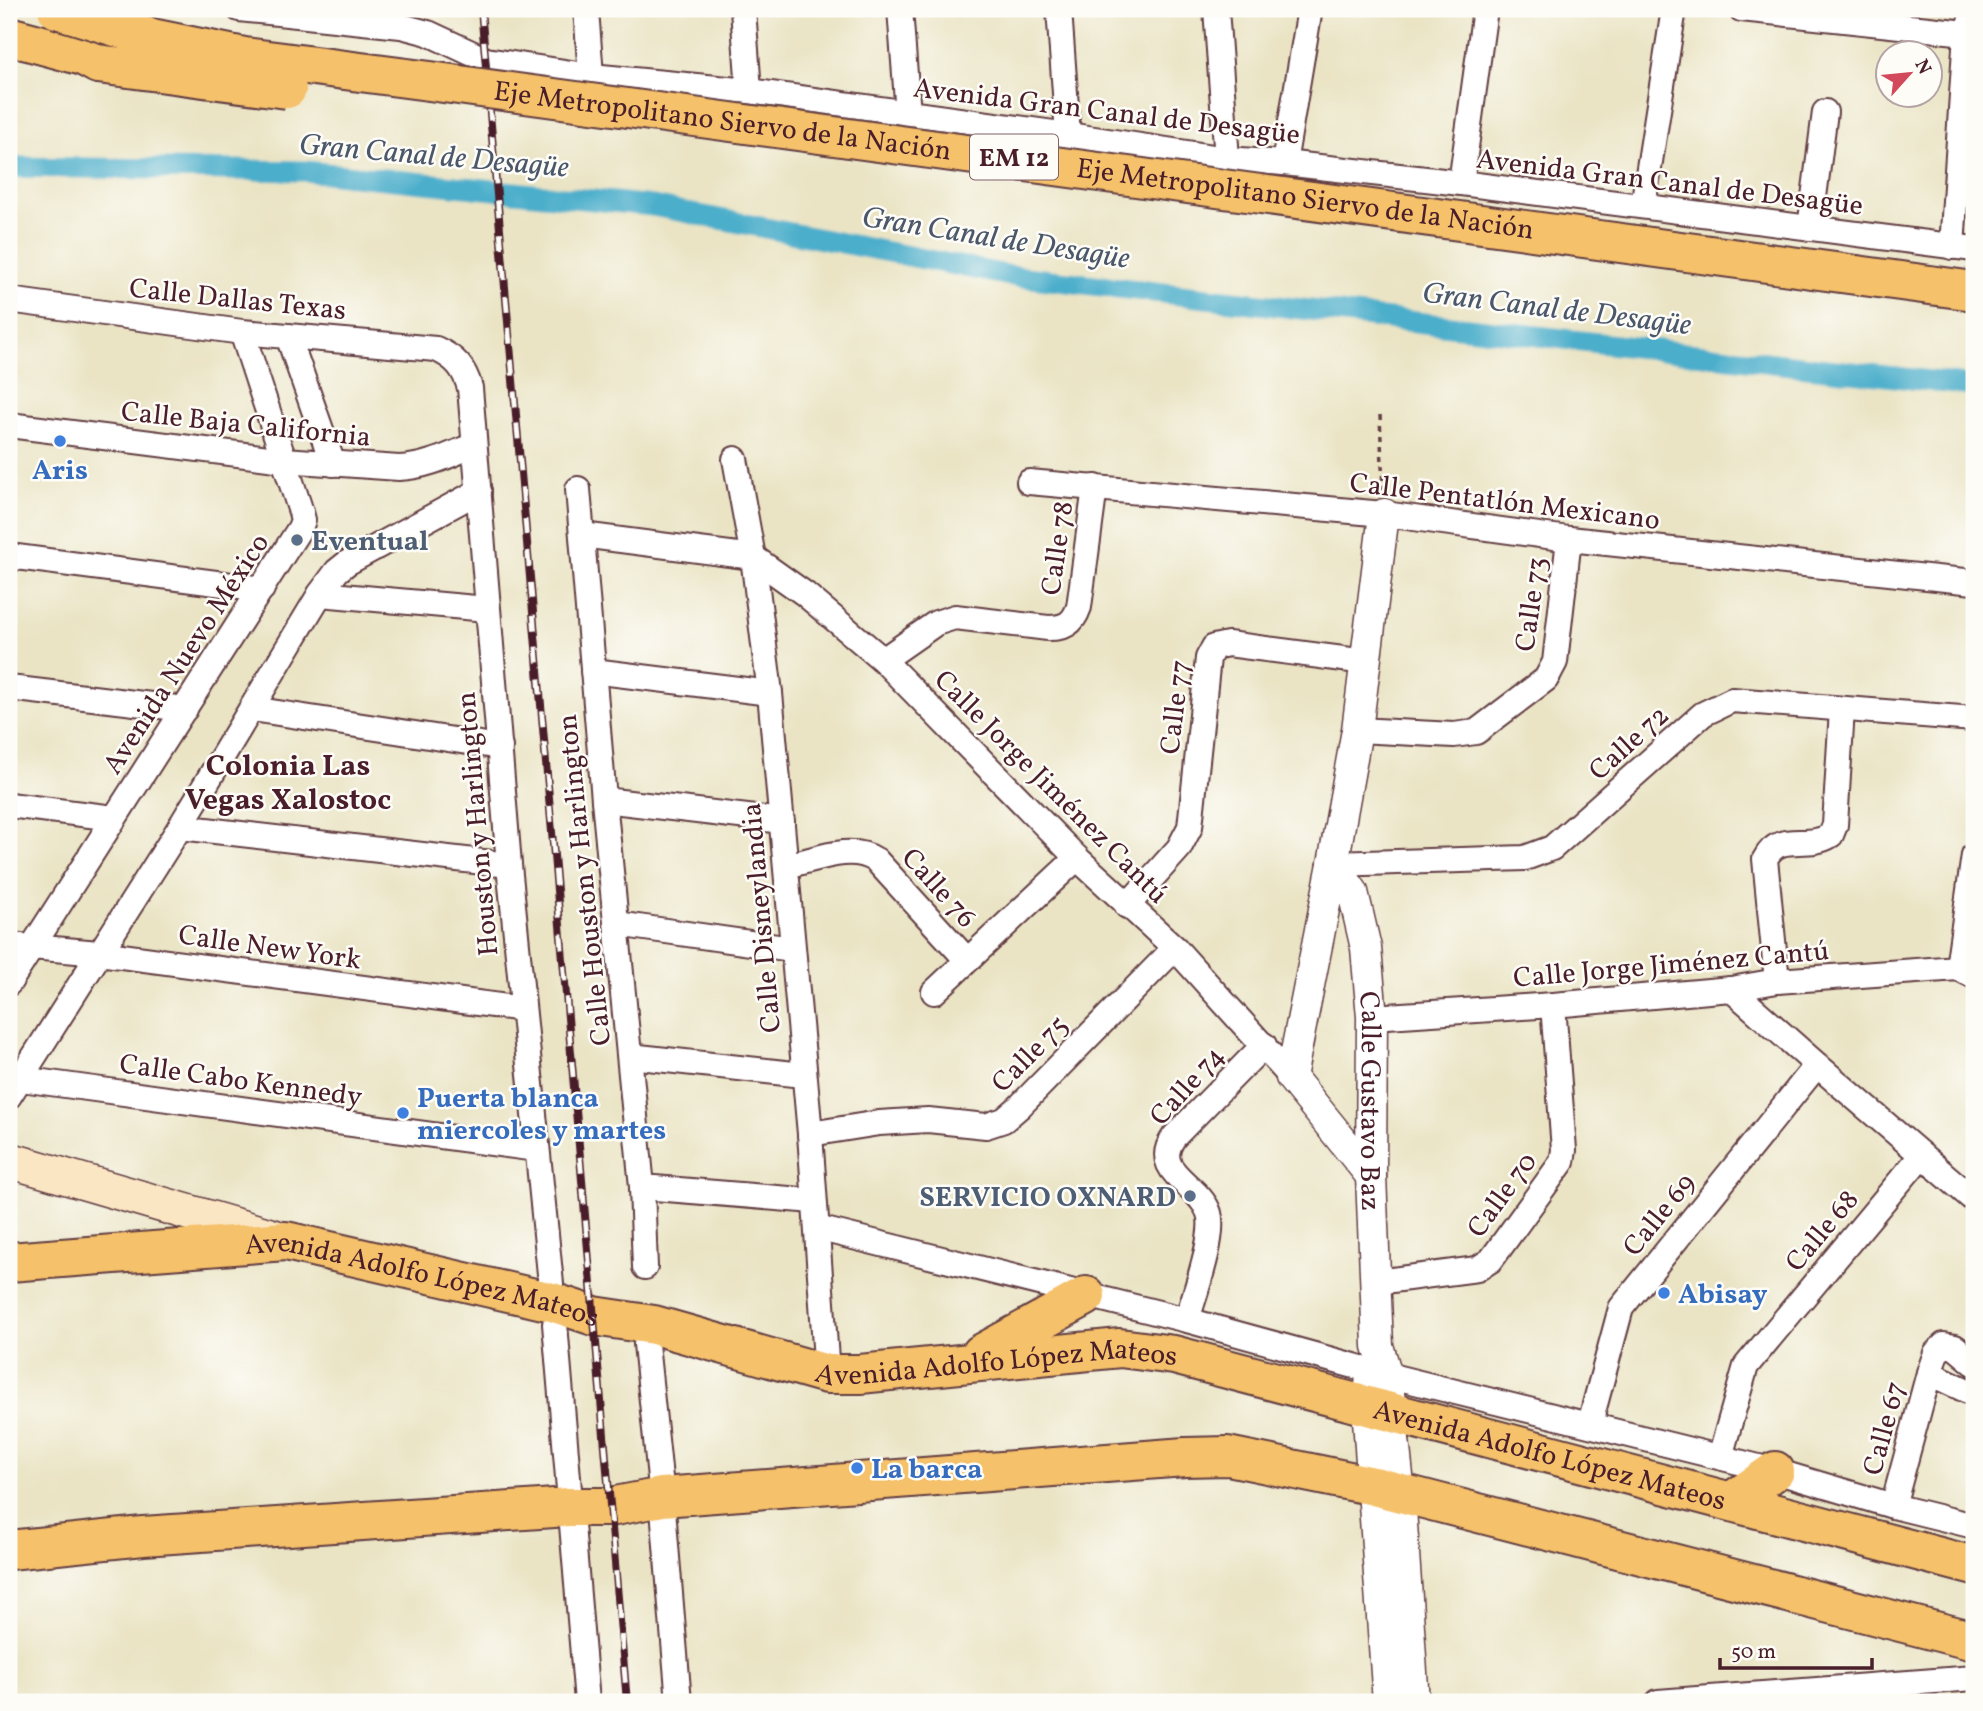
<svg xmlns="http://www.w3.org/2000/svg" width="1983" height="1711" font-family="Vollkorn,serif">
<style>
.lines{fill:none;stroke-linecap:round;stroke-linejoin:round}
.canal{stroke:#4caecb;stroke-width:21}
.minor-casing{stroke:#623d42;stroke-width:28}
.tertiary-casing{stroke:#623d42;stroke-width:33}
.secondary-casing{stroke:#623d42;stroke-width:38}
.primary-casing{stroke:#623d42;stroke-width:42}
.motorway-casing{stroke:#623d42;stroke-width:42}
.path{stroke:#623d42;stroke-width:3.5;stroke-dasharray:5 5;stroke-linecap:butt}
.minor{stroke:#fff;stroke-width:24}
.tertiary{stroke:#fff;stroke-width:30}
.secondary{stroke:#fbe6c4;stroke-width:35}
.primary{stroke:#f5c16b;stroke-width:38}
.motorway{stroke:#f5c16b;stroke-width:38}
.rail-casing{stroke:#4a1f2b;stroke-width:8}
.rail{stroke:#fdfcf7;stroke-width:5;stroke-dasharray:16;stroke-linecap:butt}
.motorway-bridge-casing{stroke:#623d42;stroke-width:42;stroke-linecap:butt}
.motorway-bridge{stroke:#f5c16b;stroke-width:38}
.shop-dot{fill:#3f7fe0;stroke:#fdfcf7;stroke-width:2.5}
.service-dot{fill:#5c6f8a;stroke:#fdfcf7;stroke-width:2.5}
.labels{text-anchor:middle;stroke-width:5;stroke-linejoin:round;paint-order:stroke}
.shield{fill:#fdfcf7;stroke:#806168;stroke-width:2}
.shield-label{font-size:26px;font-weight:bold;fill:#4a1f2b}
.street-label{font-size:28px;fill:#4a1f2b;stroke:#fdfcf7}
.shop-label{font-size:28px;font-weight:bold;fill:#366cbe;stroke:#fdfcf7;text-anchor:start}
.service-label{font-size:28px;font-weight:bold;fill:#4e5e75;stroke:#fdfcf7;text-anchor:start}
.water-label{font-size:30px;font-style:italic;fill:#4b586b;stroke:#fdfcf7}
.neighbourhood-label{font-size:30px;font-weight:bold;fill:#4a1f2b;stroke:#fdfcf7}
</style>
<rect width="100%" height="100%" fill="#fdfcf7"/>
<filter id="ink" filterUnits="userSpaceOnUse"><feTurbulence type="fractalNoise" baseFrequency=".0143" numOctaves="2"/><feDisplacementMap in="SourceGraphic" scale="14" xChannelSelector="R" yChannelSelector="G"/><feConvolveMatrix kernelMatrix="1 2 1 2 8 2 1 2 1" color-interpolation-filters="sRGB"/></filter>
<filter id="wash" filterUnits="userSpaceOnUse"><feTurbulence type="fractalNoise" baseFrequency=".00686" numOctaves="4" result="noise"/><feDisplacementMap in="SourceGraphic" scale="28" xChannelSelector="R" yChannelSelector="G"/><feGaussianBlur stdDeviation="1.57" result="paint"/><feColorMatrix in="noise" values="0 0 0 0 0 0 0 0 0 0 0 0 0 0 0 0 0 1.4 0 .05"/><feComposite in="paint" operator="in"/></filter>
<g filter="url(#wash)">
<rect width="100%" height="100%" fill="#eae4c5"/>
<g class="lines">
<!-- canal -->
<path class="canal" d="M9,167L305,171L653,206L1006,275L1974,386"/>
</g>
</g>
<g filter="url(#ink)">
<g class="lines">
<defs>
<g id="minor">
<path d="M239,9L401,26L428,33L486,60L591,76L749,91L1068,135L1227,159L1284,163L1461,183L1974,249"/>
<path d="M586,9L591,76"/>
<path d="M743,9L749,91"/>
<path d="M900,9L908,114"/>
<path d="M1059,9L1068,135"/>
<path d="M1216,9L1227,159"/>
<path d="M1741,9L1966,33"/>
<path d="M1284,163L1310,9"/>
<path d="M1461,183L1485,9"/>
<path d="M1643,206L1674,9"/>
<path d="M1810,228L1825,112"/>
<path d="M1952,247L1966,33L1974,11"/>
<path d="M9,300L242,332L436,349C456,358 464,368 470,388L509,865L551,1284"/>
<path d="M288,336L333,464"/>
<path d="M9,425L284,460L399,468C426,467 450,455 474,445"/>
<path d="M735,459L753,557L770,693L810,1134L827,1374"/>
<path d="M1029,482L1384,514L1569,539L1974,582"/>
<path d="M578,489L604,800L642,1187L645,1267"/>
<path d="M582,535L753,557L805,594L883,660L1077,858L1175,948L1291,1077"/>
<path d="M9,556L262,589"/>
<path d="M320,594L487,609"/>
<path d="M883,660L936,623L955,617L1048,628C1065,628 1073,624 1079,607L1095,487"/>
<path d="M593,671L770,693"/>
<path d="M9,688L185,709"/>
<path d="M252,709L500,747"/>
<path d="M1357,730L1454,735L1476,732L1546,679L1555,662L1569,539"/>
<path d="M604,800L782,821"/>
<path d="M9,805L114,818"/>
<path d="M180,827L509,865"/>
<path d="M1333,864L1525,858L1552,848L1703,714L1732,700L1974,719"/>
<path d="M786,866C815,860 851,843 876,860L967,960"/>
<path d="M1127,906L1179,848L1190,827L1208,658L1214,647L1228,644L1366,662"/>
<path d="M617,924L792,949"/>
<path d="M9,945L99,953L523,1009"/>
<path d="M1958,968L1974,855"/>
<path d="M1777,981L1765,859C1780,830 1806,851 1831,835L1835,825L1842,709"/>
<path d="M9,983L300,528L303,520L301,512L242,332"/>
<path d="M1731,989L1817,1065L1974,1200"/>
<path d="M934,992L1077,858"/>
<path d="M1372,1017L1553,1005L1731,989L1777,981L1958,968L1974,976"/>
<path d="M630,1056L803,1075"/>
<path d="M21,1079L536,1149"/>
<path d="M9,1096L180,827L320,594L337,571L347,563L479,491"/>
<path d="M810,1134L879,1123L928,1120L986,1126L1004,1120L1019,1107L1175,948"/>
<path d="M642,1187L814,1201"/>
<path d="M817,1228L1187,1320L1387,1375L1775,1471L1893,1506L1974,1526"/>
<path d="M1377,1282L1477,1269L1491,1260L1562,1162L1564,1150L1553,1005"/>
<path d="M1187,1320C1194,1296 1216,1236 1209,1213C1199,1183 1149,1172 1174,1137L1264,1045"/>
<path d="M555,1324L587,1702"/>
<path d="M646,1344L662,1497L679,1702"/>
<path d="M1929,1373L1936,1353L1944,1345L1955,1347L1974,1363"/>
<path d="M1590,1423L1621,1308L1817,1065"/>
<path d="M1720,1457L1746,1366L1921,1156"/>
<path d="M1893,1506L1929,1373L1974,1394"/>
<path d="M1658,1702L1974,1678"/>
</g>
<g id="tertiary">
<path id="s1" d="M1333,864L1353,892L1366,948L1372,1017L1371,1176L1378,1346L1387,1375L1400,1494L1414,1702"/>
<path d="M1371,1176L1291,1077L1333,864L1357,730L1384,514"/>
<path d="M1370,1385L1367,1405L1388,1702"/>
</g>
<path id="secondary" d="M9,1160L280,1239"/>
<g id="primary">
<path id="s2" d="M9,1262L286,1241L552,1302L594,1316L654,1325L827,1374H860L1120,1348L1174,1355L1974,1566"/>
<path d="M981,1354L1086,1296"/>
<path d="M1732,1501L1775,1471"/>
<path d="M9,1550L143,1536L569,1507H610L662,1497L1185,1457L1228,1456L1374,1486L1974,1641"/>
</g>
<path id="motorway" d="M9,36L83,56L98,64"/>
</defs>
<!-- minor casing -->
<use href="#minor" class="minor-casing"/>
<!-- tertiary casing -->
<use href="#tertiary" class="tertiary-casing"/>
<!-- secondary casing -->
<use href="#secondary" class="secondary-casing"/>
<!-- primary casing -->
<use href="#primary" class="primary-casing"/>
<!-- motorway casing -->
<use href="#motorway" class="motorway-casing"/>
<!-- path -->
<path class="path" d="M1380,415L1383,490"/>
<!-- minor -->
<use href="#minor" class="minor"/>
<!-- tertiary -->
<use href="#tertiary" class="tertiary"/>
<!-- secondary -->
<use href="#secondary" class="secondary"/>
<!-- primary -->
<use href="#primary" class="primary"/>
<!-- motorway -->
<use href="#motorway" class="motorway"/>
<defs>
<path id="rail" d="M481,9L627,1702"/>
</defs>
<!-- rail casing -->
<use href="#rail" class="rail-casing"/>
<!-- rail -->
<use href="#rail" class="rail"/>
<defs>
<g id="motorway-bridge">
<path id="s3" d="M57,9L152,38L245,57C822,132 1399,208 1974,291"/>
<path d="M98,64L287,89"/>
</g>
</defs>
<!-- motorway-bridge casing -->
<use href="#motorway-bridge" class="motorway-bridge-casing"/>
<!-- motorway-bridge -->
<use href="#motorway-bridge" class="motorway-bridge"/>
</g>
</g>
<!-- markers -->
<g class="shop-dot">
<circle cx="60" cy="441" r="7"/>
<circle cx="403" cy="1113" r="7"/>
<circle cx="1664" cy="1293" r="7"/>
<circle cx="857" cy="1468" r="7"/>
</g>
<g class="service-dot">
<circle cx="297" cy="540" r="7"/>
<circle cx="1190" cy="1196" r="7"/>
</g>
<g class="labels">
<!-- shield labels -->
<rect class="shield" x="970" y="134.5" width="88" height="45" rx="5"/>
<g class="shield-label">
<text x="1014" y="166">EM 12</text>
</g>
<!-- street labels -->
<g class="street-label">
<text transform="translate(1107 110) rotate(7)" y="10">Avenida Gran Canal de Desagüe</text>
<text dy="10" stroke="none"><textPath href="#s3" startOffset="676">Eje Metropolitano Siervo de la Nación</textPath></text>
<text transform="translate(1670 181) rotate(7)" y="10">Avenida Gran Canal de Desagüe</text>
<text dy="10" stroke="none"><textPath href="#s3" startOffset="1264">Eje Metropolitano Siervo de la Nación</textPath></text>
<text transform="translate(238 298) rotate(6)" y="10">Calle Dallas Texas</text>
<text transform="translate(246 423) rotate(6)" y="10">Calle Baja California</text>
<text transform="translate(1505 500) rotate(7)" y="10">Calle Pentatlón Mexicano</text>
<text transform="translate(1056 548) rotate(-82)" y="10">Calle 78</text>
<text transform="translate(1530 604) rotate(-82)" y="10">Calle 73</text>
<text transform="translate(185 653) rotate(-57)" y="10">Avenida Nuevo México</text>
<text transform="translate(1174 707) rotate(-83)" y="10">Calle 77</text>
<text transform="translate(1628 742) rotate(-42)" y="10">Calle 72</text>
<text transform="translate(1052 786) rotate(45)" y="10">Calle Jorge Jiménez Cantú</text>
<text transform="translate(476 824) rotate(-95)" y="10">Houston y Harlington</text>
<text transform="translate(583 880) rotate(-96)" y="10">Calle Houston y Harlington</text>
<text transform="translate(940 887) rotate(48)" y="10">Calle 76</text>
<text transform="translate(760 918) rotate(-95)" y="10">Calle Disneylandia</text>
<text transform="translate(270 946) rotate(8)" y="10">Calle New York</text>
<text transform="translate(1671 963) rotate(-5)" y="10">Calle Jorge Jiménez Cantú</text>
<text transform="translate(1029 1053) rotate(-45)" y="10">Calle 75</text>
<text transform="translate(241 1079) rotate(8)" y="10">Calle Cabo Kennedy</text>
<text transform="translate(1186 1085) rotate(-48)" y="10">Calle 74</text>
<text dy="10" stroke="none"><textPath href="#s1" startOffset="245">Calle Gustavo Baz</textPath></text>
<text transform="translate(1501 1194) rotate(-54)" y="10">Calle 70</text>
<text transform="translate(1658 1214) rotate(-51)" y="10">Calle 69</text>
<text transform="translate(1821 1230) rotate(-50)" y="10">Calle 68</text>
<text dy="10" stroke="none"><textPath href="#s2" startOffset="418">Avenida Adolfo López Mateos</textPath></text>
<text dy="10" stroke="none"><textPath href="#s2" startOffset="1006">Avenida Adolfo López Mateos</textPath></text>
<text transform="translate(1883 1428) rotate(-75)" y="10">Calle 67</text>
<text dy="10" stroke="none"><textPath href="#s2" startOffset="1573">Avenida Adolfo López Mateos</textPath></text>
</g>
<!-- shop labels -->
<g class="shop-label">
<text x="60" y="479" text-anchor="middle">Aris</text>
<text x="417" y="1107">Puerta blanca<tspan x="417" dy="32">miercoles y martes</tspan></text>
<text x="1678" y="1303">Abisay</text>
<text x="871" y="1478">La barca</text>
</g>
<!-- service labels -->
<g class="service-label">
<text x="311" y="550">Eventual</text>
<text x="1176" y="1206" text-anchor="end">SERVICIO OXNARD</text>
</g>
<!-- water labels -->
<g class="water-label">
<text transform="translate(434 155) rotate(5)" y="10">Gran Canal de Desagüe</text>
<text transform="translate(996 237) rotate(9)" y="10">Gran Canal de Desagüe</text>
<text transform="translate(1557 308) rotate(7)" y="10">Gran Canal de Desagüe</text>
</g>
<!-- neighbourhood labels -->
<g class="neighbourhood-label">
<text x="288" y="775">Colonia Las<tspan x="288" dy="34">Vegas Xalostoc</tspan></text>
</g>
</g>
<!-- margin -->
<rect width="1983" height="1711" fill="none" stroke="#fdfcf7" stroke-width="35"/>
<!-- north arrow -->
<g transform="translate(1909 74) rotate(63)"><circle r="33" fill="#fdfcf7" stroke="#b5a4a5" stroke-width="2"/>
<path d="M0-5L12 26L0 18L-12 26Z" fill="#d1495b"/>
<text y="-10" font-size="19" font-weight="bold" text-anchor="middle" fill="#4a1f2b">N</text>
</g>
<!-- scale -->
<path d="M1720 1658v10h152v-10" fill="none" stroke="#4a1f2b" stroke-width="3.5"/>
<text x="1731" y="1658" font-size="21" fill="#4a1f2b" stroke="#fdfcf7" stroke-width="5" paint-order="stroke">50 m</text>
</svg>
